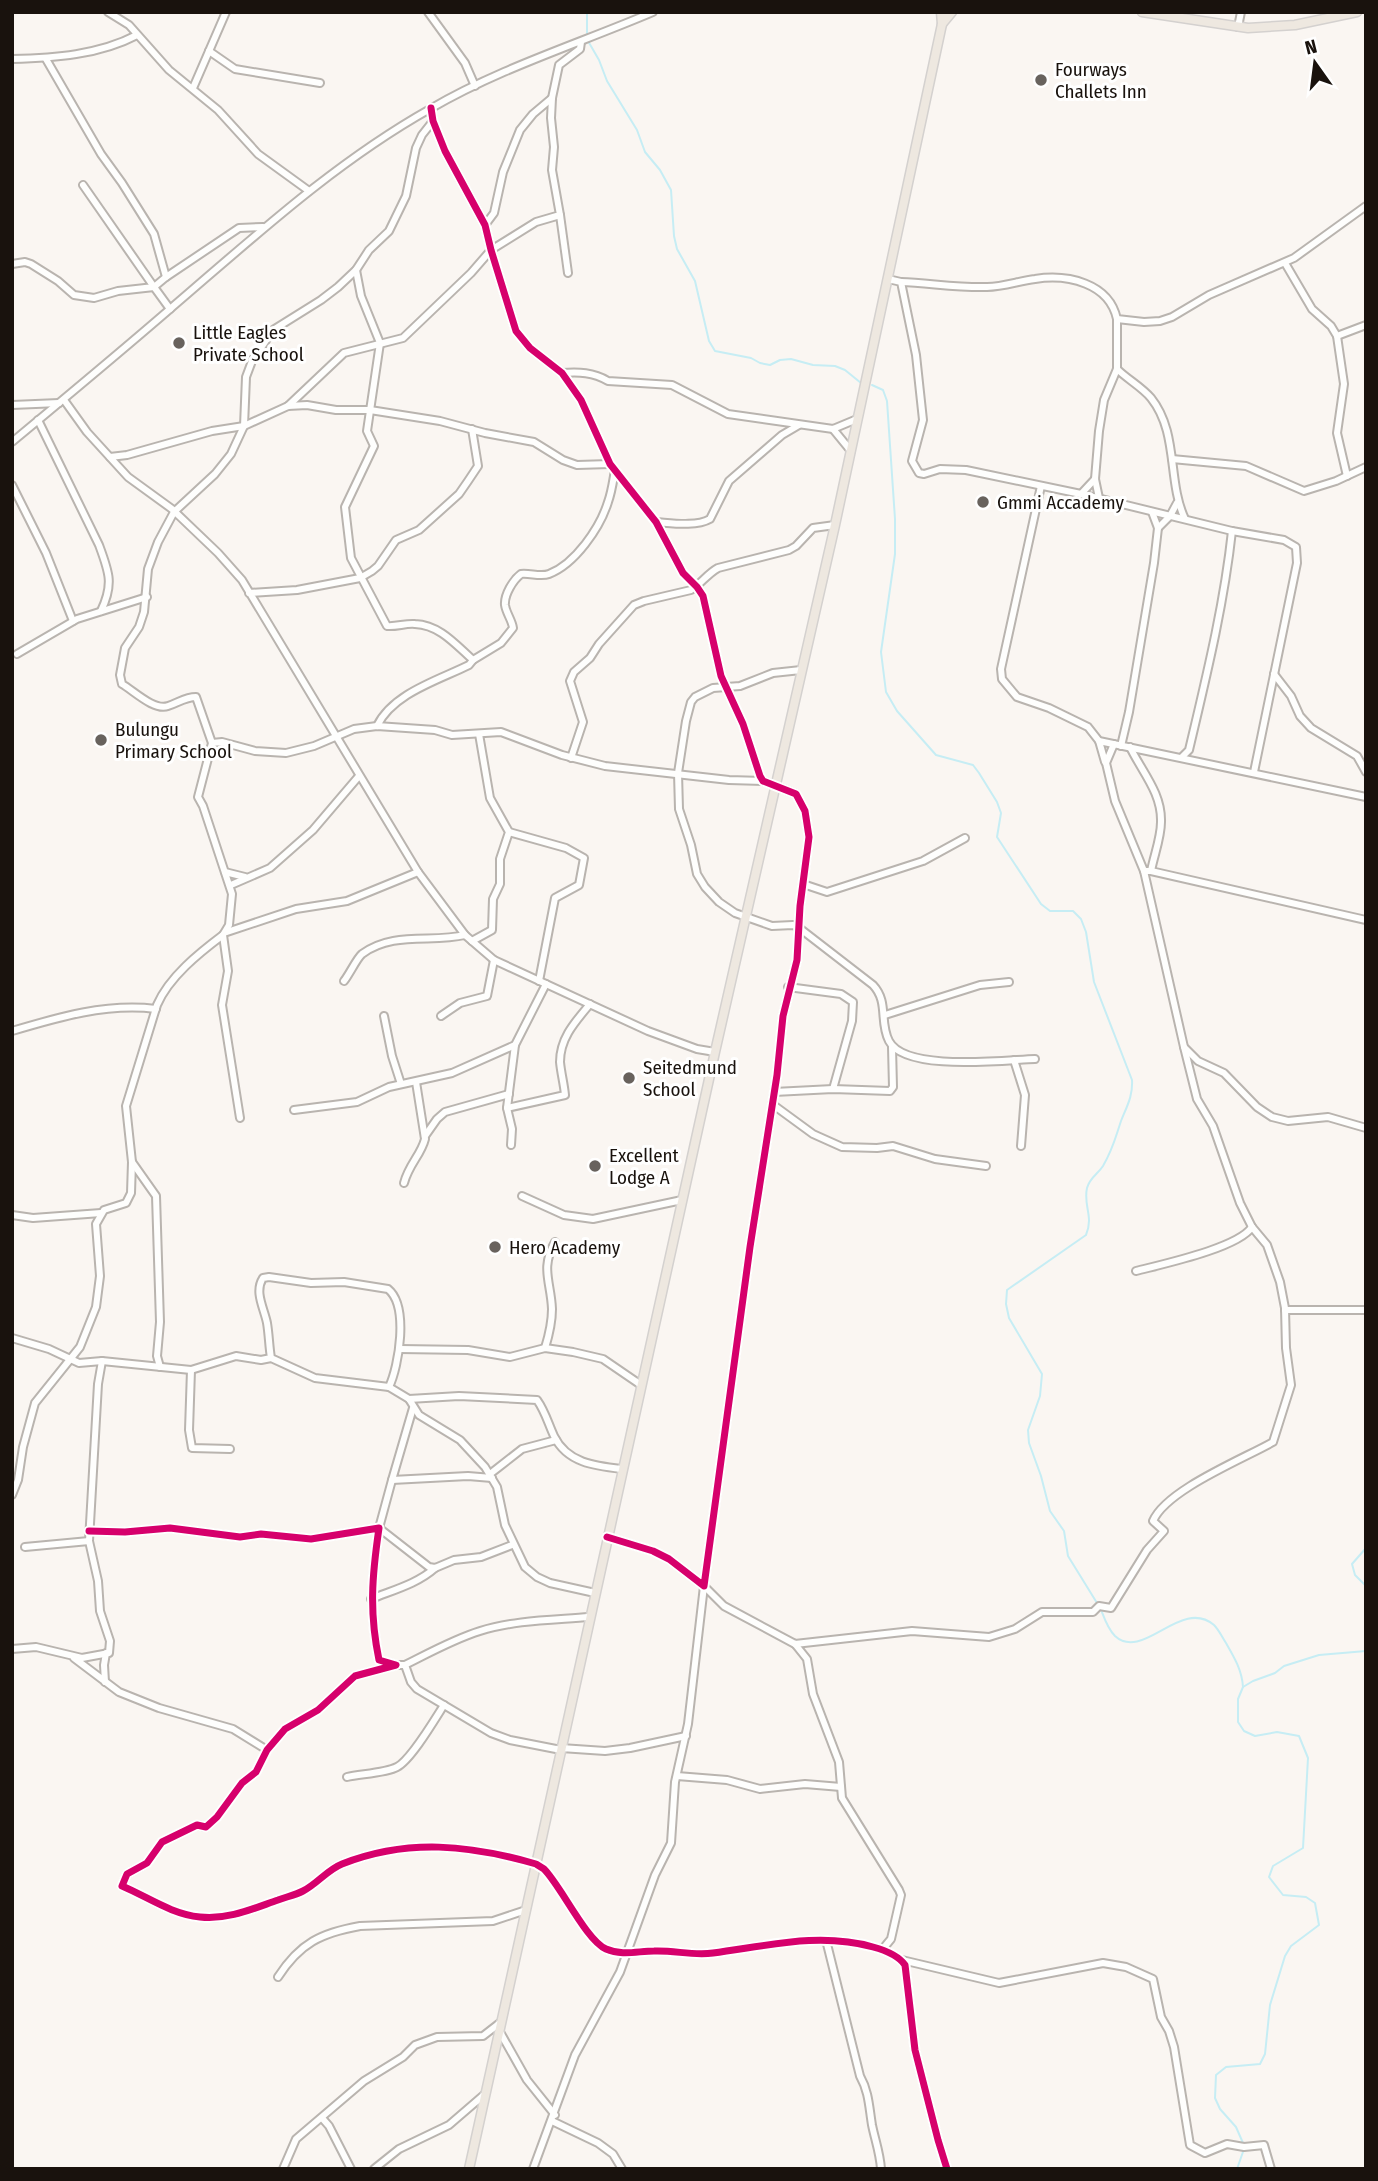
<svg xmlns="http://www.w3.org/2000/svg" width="1378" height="2181" font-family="'Fira Sans Condensed',sans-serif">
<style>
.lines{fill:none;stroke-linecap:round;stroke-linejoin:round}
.stream{stroke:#c6edf4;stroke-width:2}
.minor-casing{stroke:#b9b4af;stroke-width:10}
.major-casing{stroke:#d4d1cf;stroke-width:11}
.minor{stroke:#fefefd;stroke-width:6}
.major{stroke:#eee8e0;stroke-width:8}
.cycleway-casing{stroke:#fff;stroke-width:11}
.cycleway{stroke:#d6006c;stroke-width:7}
.poi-dot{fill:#68625d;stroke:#fff;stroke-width:2.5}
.labels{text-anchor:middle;stroke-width:6;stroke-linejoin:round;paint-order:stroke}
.poi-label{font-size:19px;fill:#19120d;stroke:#fff;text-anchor:start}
</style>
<rect width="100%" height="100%" fill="#faf6f2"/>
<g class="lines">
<!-- stream -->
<g class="stream">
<path d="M587,12V36"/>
<path d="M588,41L599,60L607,81L637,130L645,152L660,170L671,190L674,236L677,249L695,281L709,341L715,351L751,358L760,363L770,365L780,360L791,359L813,365L835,366L845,370L861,383"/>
<path d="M872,385L883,390L887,401L895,519V554L881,652L886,692L897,711L936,755L973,765L979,773L997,802L1001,813L997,837L1041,904L1050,911H1073L1081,919L1086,932L1094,982L1132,1080C1133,1096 1127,1106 1121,1121C1115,1139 1113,1149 1103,1166C1098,1174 1090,1177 1087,1188C1083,1206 1094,1216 1086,1235L1007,1290L1006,1304L1009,1318L1042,1374L1040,1396L1028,1430L1029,1443L1041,1476L1050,1511L1064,1531L1068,1556L1097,1603"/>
<path d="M1366,674V691"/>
<path d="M1366,1548L1352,1564L1355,1575L1366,1586"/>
<path d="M1100,1607C1104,1617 1107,1628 1115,1636C1143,1662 1181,1597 1214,1625C1219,1630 1222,1637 1226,1643C1234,1657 1242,1670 1243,1687"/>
<path d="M1243,2143L1236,2127L1220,2109L1215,2098L1216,2075L1226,2067L1260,2064L1265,2054L1270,2005L1285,1956L1291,1946L1319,1925L1315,1903L1306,1897L1283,1895L1269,1877L1273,1866L1303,1848L1308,1758L1299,1736L1277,1732L1255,1736L1244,1731L1238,1722V1699L1243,1687L1253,1681L1275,1673L1284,1666L1319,1655L1366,1651"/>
<path d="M1237,2169L1244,2149"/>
</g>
<defs>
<g id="minor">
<path d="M108,12L129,25L169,70L218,110L258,154L309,191"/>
<path d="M428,12L465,63L475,86"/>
<path d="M1238,27L1241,12"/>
<path d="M209,51L235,69L320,83"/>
<path d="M12,59C54,58 99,55 137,35"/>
<path d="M46,59L101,154L122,183L154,234L166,277L154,287L170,309"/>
<path d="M193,88L226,12"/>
<path d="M431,108L433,121L445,151L485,225L491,250L516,331L530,348L562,373L581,400L610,464L656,522L683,573L697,587L703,596L721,676L743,724L760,776L763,781L796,794L805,811L809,837L800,906L797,960L783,1016L777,1075L750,1247L704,1586L669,1559L653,1551L607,1537"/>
<path d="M560,215L568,273"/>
<path d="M485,225L494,213L503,172L520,130L533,114L552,98"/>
<path d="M1285,263L1312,309L1331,326L1337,336L1344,384L1337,433L1347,476"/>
<path d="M12,264L25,262L31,264L58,281L74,295L94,298L118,291L154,287L83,185"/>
<path d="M356,270L361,296L380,343L367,431L374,446L345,507L351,558L387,626C396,627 406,623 415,624C440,625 456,645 473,660L469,665C439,680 393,693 377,726"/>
<path d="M166,277L239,228L263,227"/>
<path d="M888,279L901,282L916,355L923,420L912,461L919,473L924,474L940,469L966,470L1081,494L1232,531L1284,540L1296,547L1297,563L1254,772"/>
<path d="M901,282C929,283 959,288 987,287C1003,287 1019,281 1035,279C1068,274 1109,283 1117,319L1144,322L1160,321L1172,317L1209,295L1294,258L1366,206"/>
<path d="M1337,336L1366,325"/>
<path d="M1117,369C1127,379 1142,387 1151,398C1179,433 1167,481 1185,519"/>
<path d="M562,373C579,372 593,372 608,381L672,385L728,414L833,429L857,419"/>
<path d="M64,400L87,432L128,477L172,509L218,553L242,580L418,872L465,935L494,960L648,1031L697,1049L715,1052"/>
<path d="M12,405L59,403"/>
<path d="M288,406L344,353L403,338L471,273L491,250L536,222L560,215L552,170L554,147L551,118L552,98L559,65L580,49L581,42"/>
<path d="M38,420L99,545C109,572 114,584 101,611"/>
<path d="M833,429L851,451"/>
<path d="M12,442C65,398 118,354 170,309C253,238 334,163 430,109C500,68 578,44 653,12"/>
<path d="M110,457L127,455L212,431L244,426L288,406L307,405L336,410H370L440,421L485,433L534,442L563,460L577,465L610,464"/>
<path d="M1172,459L1246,466L1304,491L1336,481L1366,467"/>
<path d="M12,485L46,553L73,621"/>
<path d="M1041,486L1001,669L1002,679L1017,697L1049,708L1088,727L1099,741L1366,797"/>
<path d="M1081,494L1095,479"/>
<path d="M1099,498L1095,479L1099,431L1104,400L1117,369V319"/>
<path d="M656,522C671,523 696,527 710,519L729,481L782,435L799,425"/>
<path d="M1158,528L1170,516L1177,503"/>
<path d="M249,593L297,590L360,578L372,571L378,566L396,540L419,530L459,494L468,481L478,466L472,429"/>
<path d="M17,654L77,619L147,597"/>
<path d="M473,660L501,643L513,628C512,620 506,613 505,605C504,595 513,580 521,574C530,573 541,577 549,574C575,564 600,528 608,502C612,491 613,481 615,470"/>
<path d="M801,670L773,673L740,686L713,688L695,697L691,702L686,721L678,773L679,809L691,845L697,874L705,887L719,902L735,913L772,926L793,925L798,927L873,985C889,1002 879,1022 889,1041C905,1072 1004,1060 1035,1059"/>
<path d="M1274,674L1291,696L1300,716L1311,728L1357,756L1366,772"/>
<path d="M1099,741L1105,762"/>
<path d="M212,743L222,742L255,751L286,753L314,746L354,729L377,726L435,730L452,735L501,732L562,755L605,766L729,780L763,781"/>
<path d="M1114,744L1106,763L1115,801L1144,871H1151L1366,920"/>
<path d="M1121,746L1129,712L1154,563L1158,528L1152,512"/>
<path d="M1130,747C1142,772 1162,793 1161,822C1161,838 1154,855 1151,871"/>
<path d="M1182,757L1189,750C1206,678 1224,605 1232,531"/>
<path d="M571,758L583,722L570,681L574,672L590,658L599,644L634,605L644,601L691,590C701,584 707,574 718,568L789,550L796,546L813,528L835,525"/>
<path d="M509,832L566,848L584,858L579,885L555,898L539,981"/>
<path d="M1144,871L1184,1047L1198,1061L1224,1073L1257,1107L1272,1117L1288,1121L1328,1117L1366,1128"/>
<path d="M225,872L245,877"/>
<path d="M803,884L827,892L923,861L965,838"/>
<path d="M231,885L270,868L313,830L359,776"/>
<path d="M227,932L296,909L347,901L418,872"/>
<path d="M472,941L492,930L493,899L500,884V859L509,832L490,798L479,734"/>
<path d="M344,981C349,975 357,958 362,954C393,931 431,943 465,935"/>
<path d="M788,987L841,994L853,1002L852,1021L833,1089"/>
<path d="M885,1015L980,985L1009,982"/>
<path d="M384,1016L392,1056L401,1084"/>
<path d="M441,1016L460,1003L487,996L494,960"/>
<path d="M12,1031C59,1017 106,1003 156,1009"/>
<path d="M1014,1060L1025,1095L1021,1146"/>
<path d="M774,1092L833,1089L890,1091L893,1087L892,1047"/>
<path d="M772,1104L813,1134L842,1147L877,1148L893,1146L935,1159L986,1166"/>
<path d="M507,1108L565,1095C564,1084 561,1073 560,1062C560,1038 575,1022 590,1004"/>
<path d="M294,1110L357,1102L389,1087L452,1073L515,1045L546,984"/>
<path d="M240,1118L222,1005L228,971L223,935L229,925L232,894L203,806L198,797L212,743L196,697C185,697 178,703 168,706C154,711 134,691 122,684L120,675L125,648L139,627L144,612L148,569L158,542L174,512L215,474L231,454L244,426L246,377L252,361L273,330L321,300L338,287L356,270L369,250L389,231L406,196L416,148L422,135L433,121"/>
<path d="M425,1136L437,1119L445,1112L509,1094"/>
<path d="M511,1145L512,1129L507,1108L515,1045"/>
<path d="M132,1162L156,1196L160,1322L157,1356L160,1367"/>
<path d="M404,1183C409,1164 421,1155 425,1139L416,1082"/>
<path d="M522,1196L564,1215L593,1219L682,1200"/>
<path d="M12,1215L33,1218L101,1213"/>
<path d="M1136,1271C1163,1264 1238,1248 1252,1227"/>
<path d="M1285,1310H1366"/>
<path d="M12,1338L49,1349L79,1363L102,1361L191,1370L236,1356L261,1360L271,1358L315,1378L389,1387C399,1366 409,1306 388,1289L344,1282L311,1283L269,1277L263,1278C254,1292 264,1308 267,1323C269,1335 269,1346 271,1358"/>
<path d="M545,1348C549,1335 552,1322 552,1309C551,1282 540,1268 555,1242"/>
<path d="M400,1349L468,1350L510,1357L545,1348L573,1352L603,1359L641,1385"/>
<path d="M191,1370L189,1430L192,1448L230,1449"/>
<path d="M389,1387L409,1399L419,1415L460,1440L485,1467L497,1487L505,1525L525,1567L537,1577L550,1583L595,1593"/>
<path d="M409,1399L459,1396L537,1400C545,1411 548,1423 554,1436C567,1463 595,1466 622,1469"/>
<path d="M413,1408L392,1480L468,1476L492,1478"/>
<path d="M490,1474L522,1449L556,1440"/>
<path d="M392,1480L379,1528L429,1567L435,1568L454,1560L481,1557L512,1545"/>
<path d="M12,1495L18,1480L23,1447L35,1403L80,1347L96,1307L100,1276L96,1224L104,1210L126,1203L131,1193L132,1162L126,1106L157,1005C169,977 199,953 223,935"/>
<path d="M89,1531L125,1532L170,1528L240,1537L261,1534L311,1539L379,1528C372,1576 369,1612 379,1660L396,1665L355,1676L318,1710L285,1729L267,1750L256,1772L242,1783L217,1817L206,1827L197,1825L162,1842L147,1863L127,1874L122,1886C148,1897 171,1914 200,1917C228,1920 252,1909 278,1900C286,1897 295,1895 303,1891C317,1884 327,1870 342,1864C408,1838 470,1845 536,1864L544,1869C561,1886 586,1940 606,1949C622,1956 638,1951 654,1951C674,1950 693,1956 713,1953C767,1946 819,1932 873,1947C884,1950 898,1955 905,1965L915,2050L938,2140L947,2169"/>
<path d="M25,1547L89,1541L98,1384L102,1361"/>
<path d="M704,1586L724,1606L795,1644L912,1631L989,1637L1015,1629L1042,1612H1093L1099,1606L1111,1608L1147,1550L1164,1531L1153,1521C1166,1490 1243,1459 1273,1442L1291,1385L1286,1348L1285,1308L1280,1282L1267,1245L1252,1227L1240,1203L1213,1126L1197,1099L1184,1047"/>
<path d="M371,1599C393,1590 417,1584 435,1568"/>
<path d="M795,1644L807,1659L813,1694L839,1762L842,1798L899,1890L901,1895L891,1939L882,1950"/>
<path d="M12,1649L36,1647L82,1658L109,1653L110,1641L100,1611L98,1581L89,1541"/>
<path d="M74,1658L119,1692L159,1708L233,1729L267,1750"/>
<path d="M396,1665H405C429,1653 454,1639 480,1631C514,1620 554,1620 589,1617"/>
<path d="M405,1665L411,1682L417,1689L491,1733L510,1740L561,1750"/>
<path d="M105,1682L104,1665L106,1653"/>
<path d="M561,1748L605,1751L630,1748L686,1736"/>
<path d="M677,1776L727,1780L760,1789L805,1784L841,1787"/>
<path d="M347,1777C360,1774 386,1773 397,1767C411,1760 435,1719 444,1705"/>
<path d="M826,1940L860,2076C869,2092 869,2107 872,2125C875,2140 880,2153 881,2169"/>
<path d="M902,1960L999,1983L1103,1963L1126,1967L1153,1979L1161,2017L1169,2031L1174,2047L1190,2145L1205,2153L1227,2144L1244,2147L1264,2145L1271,2169"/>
<path d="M278,1977C300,1943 321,1933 360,1926L493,1921L526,1910"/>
<path d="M500,2032L527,2080L555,2115"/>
<path d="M322,2118L329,2126L351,2169"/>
<path d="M552,2121L598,2143L613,2154L622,2169"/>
<path d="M283,2169L296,2139L364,2081L403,2057L415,2045L437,2037L483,2036L501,2022"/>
<path d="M374,2169L399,2149L449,2125L485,2094"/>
<path d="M533,2169L575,2055L620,1972L655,1875L671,1843L675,1782L688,1724L704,1586"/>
</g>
<g id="major">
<path d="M1142,12L1248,28L1295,25L1357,12"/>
<path d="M942,24L952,12"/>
<path d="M469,2169L715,1052L835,525L942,24L941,12"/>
</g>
</defs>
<!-- minor casing -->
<use href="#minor" class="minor-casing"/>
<!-- major casing -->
<use href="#major" class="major-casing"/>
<!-- minor -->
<use href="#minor" class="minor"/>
<!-- major -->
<use href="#major" class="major"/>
<defs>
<g id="cycleway">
<path d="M431,108L433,121L445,151L485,225L491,250L516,331L530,348L562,373L581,400L610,464L656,522L683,573L697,587L703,596L721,676L743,724L760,776L763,781L796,794L805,811L809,837L800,906L797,960L783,1016L777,1075L750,1247L704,1586L669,1559L653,1551L607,1537"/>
<path d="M89,1531L125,1532L170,1528L240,1537L261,1534L311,1539L379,1528C372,1576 369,1612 379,1660L396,1665L355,1676L318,1710L285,1729L267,1750L256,1772L242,1783L217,1817L206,1827L197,1825L162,1842L147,1863L127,1874L122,1886C148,1897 171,1914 200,1917C228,1920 252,1909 278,1900C286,1897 295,1895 303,1891C317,1884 327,1870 342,1864C408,1838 470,1845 536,1864L544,1869C561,1886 586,1940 606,1949C622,1956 638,1951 654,1951C674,1950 693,1956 713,1953C767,1946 819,1932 873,1947C884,1950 898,1955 905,1965L915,2050L938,2140L947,2169"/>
</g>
</defs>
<!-- cycleway casing -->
<use href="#cycleway" class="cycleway-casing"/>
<!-- cycleway -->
<use href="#cycleway" class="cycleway"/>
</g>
<!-- markers -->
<g class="poi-dot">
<circle cx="1041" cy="80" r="7"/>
<circle cx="179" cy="343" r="7"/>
<circle cx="983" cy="502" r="7"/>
<circle cx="101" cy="740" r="7"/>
<circle cx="629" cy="1078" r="7"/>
<circle cx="595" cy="1166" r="7"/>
<circle cx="495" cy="1247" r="7"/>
</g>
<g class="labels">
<!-- poi labels -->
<g class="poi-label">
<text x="1055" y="76">Fourways<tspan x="1055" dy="22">Challets Inn</tspan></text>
<text x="193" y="339">Little Eagles<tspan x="193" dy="22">Private School</tspan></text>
<text x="997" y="509">Gmmi Accademy</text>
<text x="115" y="736">Bulungu<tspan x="115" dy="22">Primary School</tspan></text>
<text x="643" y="1074">Seitedmund<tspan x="643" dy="22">School</tspan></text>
<text x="609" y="1162">Excellent<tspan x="609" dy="22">Lodge A</tspan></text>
<text x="509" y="1254">Hero Academy</text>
</g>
</g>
<!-- border -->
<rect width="1378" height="2181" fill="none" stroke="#19120d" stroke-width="28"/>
<!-- north arrow -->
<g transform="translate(1315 63) rotate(346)" stroke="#ffffff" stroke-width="5" paint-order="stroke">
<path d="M0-5L12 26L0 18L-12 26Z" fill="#19120d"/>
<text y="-10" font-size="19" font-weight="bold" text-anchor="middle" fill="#19120d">N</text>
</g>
</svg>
